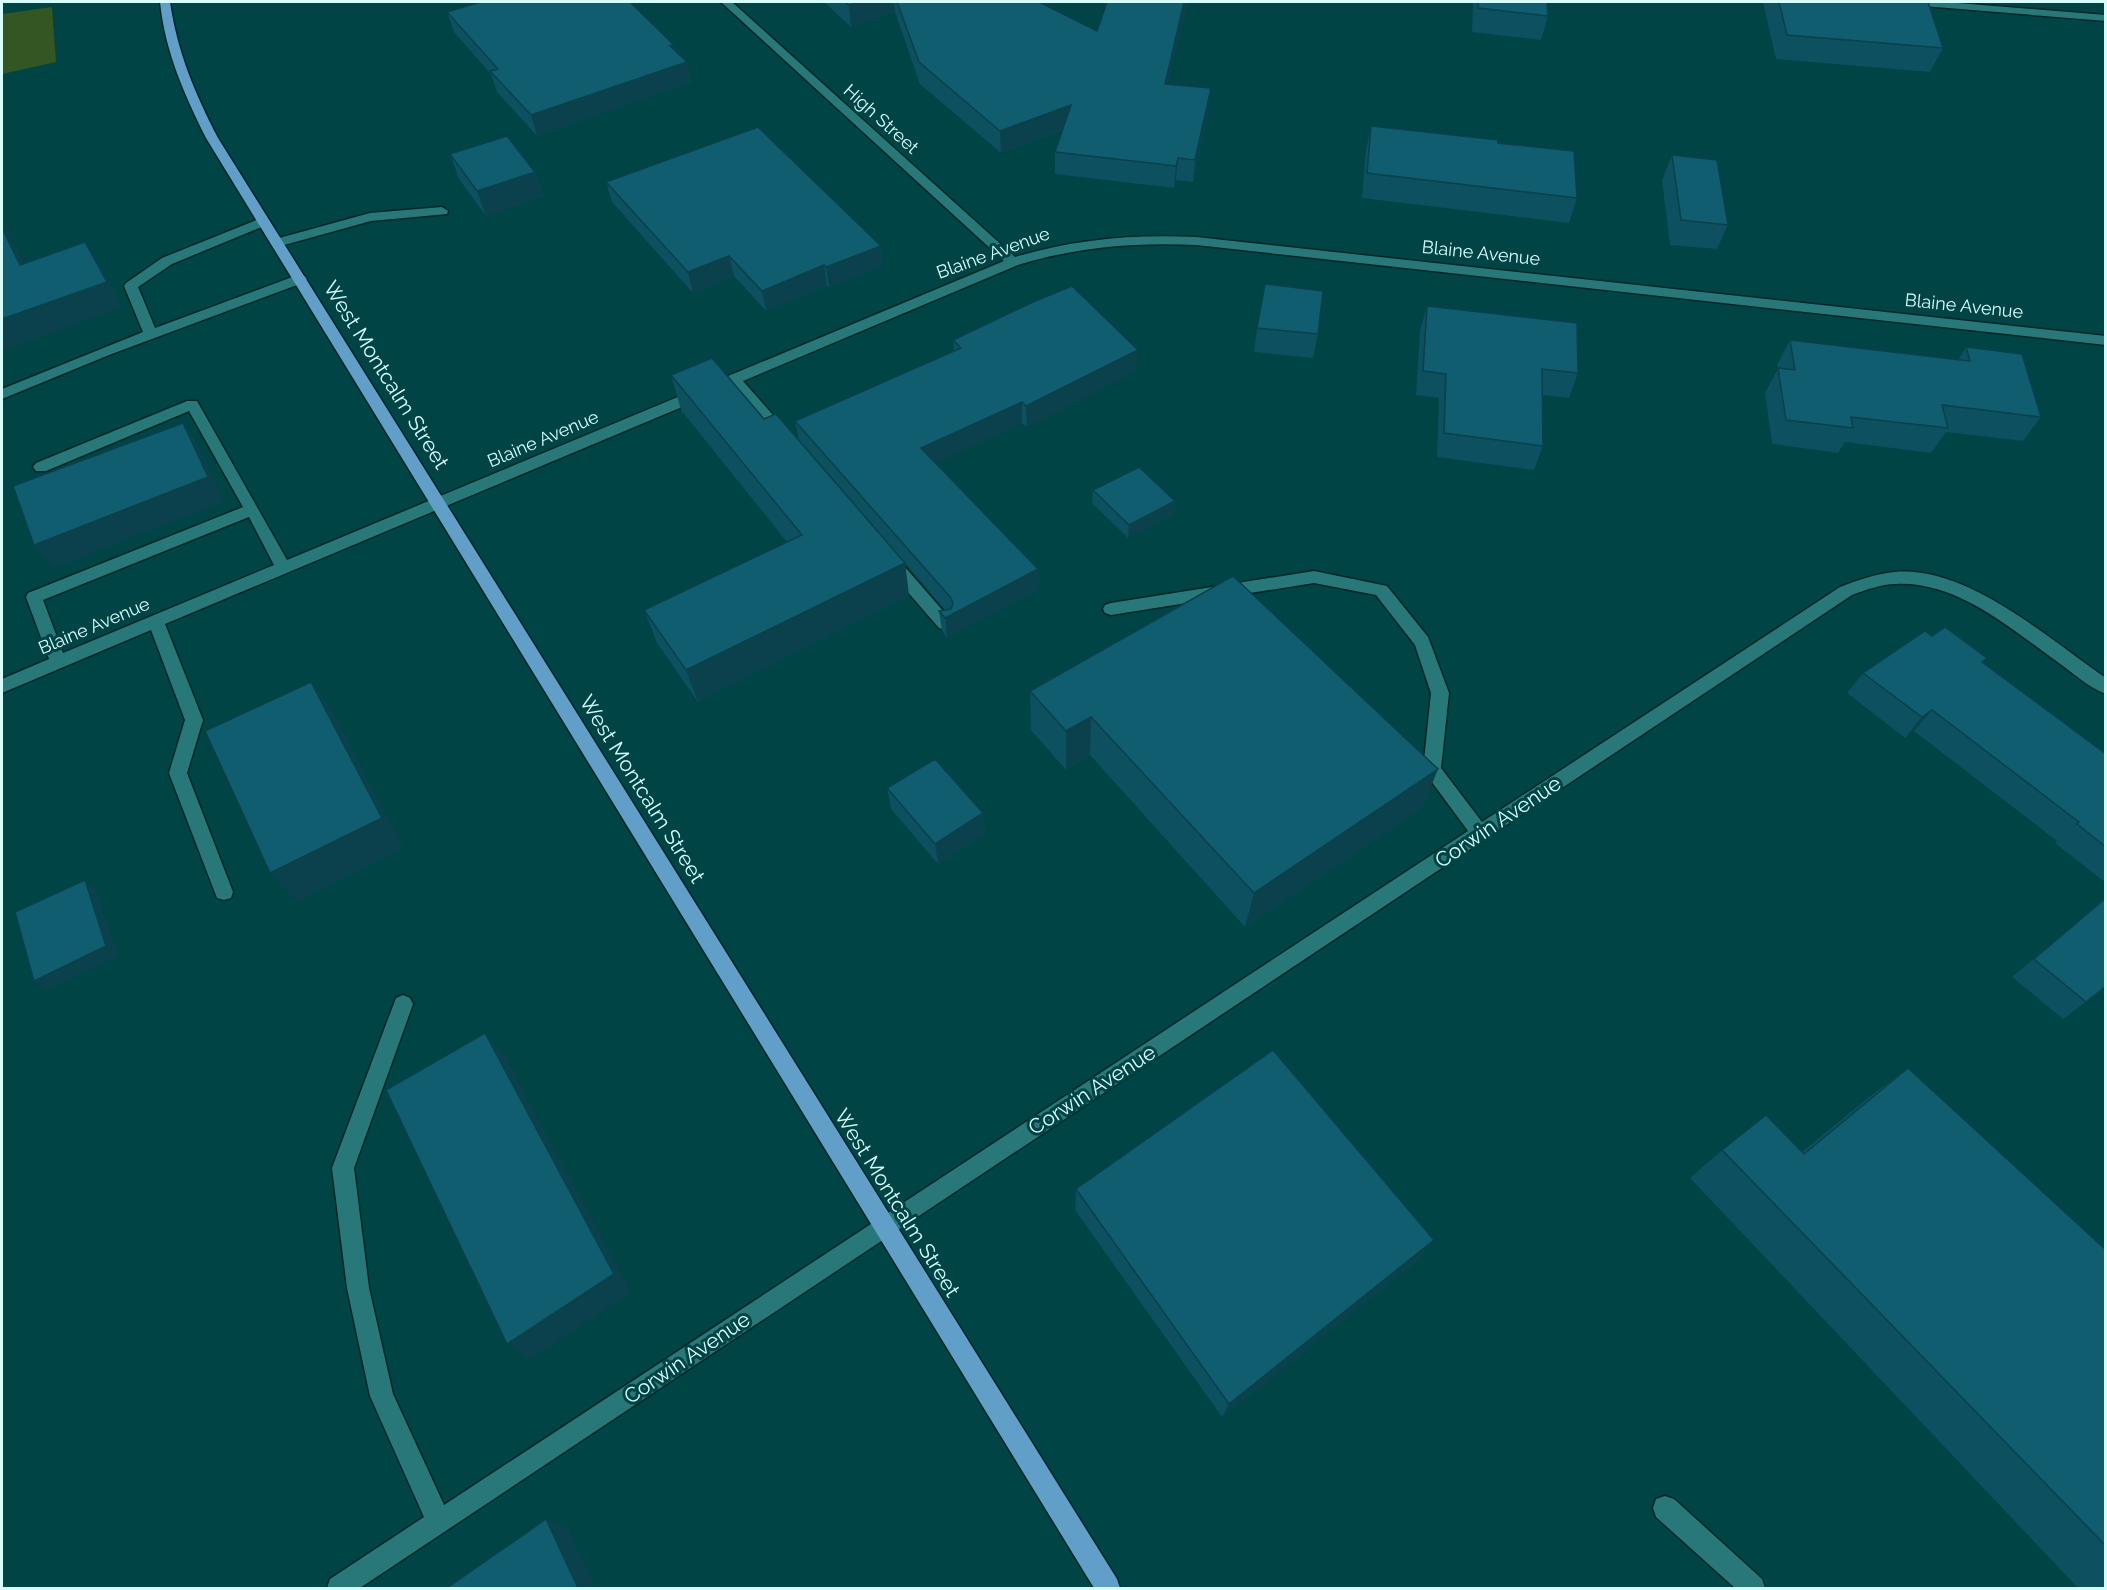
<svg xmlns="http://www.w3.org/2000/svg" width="2107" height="1590" font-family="Raleway,sans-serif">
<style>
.green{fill:#335622}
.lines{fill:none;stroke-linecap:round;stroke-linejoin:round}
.minor-casing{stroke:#002829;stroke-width:3}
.major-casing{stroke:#002829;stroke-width:3}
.minor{fill:#297879;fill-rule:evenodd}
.major{fill:#619fc9;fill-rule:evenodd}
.wall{fill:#0d505f}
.shaded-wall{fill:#0a414d}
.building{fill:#0f5d6e;stroke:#0a414d;stroke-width:1.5}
.labels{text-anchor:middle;stroke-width:6;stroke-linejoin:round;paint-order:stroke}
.far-street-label{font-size:18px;fill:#d7fcfc;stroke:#004445}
.street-label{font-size:21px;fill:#d7fcfc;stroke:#004445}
</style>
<rect width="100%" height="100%" fill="#004445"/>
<!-- green -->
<path class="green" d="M52,7L56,62L2,74V14Z"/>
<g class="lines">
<defs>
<g id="minor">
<path d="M721,2H732L1015,257C1075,239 1134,234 1196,237L2106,336V345L1196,245C1135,242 1076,247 1018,265L743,381L787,431L789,435L787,439H777L732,386L165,624L203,720L187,773L233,892L231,898L224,900L217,898L169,773L185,720L151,630L2,693V679L49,659L26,597L28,593L243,507L189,411L46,471H36L33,467L36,463L187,401H197L287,560L1004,261ZM249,517L274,565L63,653L43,600Z"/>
<path d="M1906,2H1945L2106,15V21L1911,5Z"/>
<path d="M442,207L448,211L447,214L371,221L277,247L270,243L272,240L370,213Z"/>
<path d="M264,217L270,221L269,224L172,264L138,287L155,328L295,276H305L307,279L305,282L109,355L2,399V389L143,332L124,286L126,283L162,258Z"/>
<path d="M892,557L898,559L951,620L953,624L951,628L945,630L939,628L886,567L884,563L886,559Z"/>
<path d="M1314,571L1387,586L1428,637L1449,693L1441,768L1482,822L1840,587C1858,580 1875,574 1894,572C1968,565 2048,639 2106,678V694C2089,688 2073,673 2059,663C2012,630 1958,581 1896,584C1881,584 1866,590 1852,595L360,1588H327L330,1579L424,1517L370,1396L347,1288L332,1168L396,998L403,995L410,998L413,1004L354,1168L369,1288L393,1394L444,1505L1468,831L1423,770L1431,693L1415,645L1376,595L1314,583L1111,615L1105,613L1103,609L1105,605L1111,603Z"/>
<path d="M1665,1496L1674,1499L1762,1579L1765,1588H1735L1656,1517L1653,1508L1656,1499Z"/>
</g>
<path id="major" d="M160,2H170C177,51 195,94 218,138L1117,1579L1120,1588H1094L206,138C184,94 165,51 160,2Z"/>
</defs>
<!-- minor casing -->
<use href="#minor" class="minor-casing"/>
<!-- major casing -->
<use href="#major" class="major-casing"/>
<!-- minor -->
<use href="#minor" class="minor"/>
<!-- major -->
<use href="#major" class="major"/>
</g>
<!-- wall -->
<g class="wall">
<path d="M476,2H630L674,45L676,51L687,62L692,82L537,136L497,92L491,74L454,32L447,12L477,3Z"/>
<path d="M824,2H1039L1209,110L1193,182L1176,180L1174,188L1055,174V152L1063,130L1001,153L920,84L895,12L851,27Z"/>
<path d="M1473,2H1547L1548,16L1541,40L1472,32Z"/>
<path d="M1763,2H1928L1943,48L1930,72L1776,59Z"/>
<path d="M1371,126L1498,143L1577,198L1569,223L1362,198L1366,150Z"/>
<path d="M450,154L535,172L544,196L486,216L459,179Z"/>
<path d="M1672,155L1728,225L1717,249L1670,245L1662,180Z"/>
<path d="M606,182L881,246L883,266L829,287L827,286L766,311L734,276L693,293L612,202Z"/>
<path d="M1427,306L1578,373L1569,398L1542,395L1543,446L1534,470L1437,457L1439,398L1416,395L1420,330Z"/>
<path d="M1257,328L1318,334L1313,358L1254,352Z"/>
<path d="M953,340L1136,371L1027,427L1022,423L936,463L1038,569L1039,589L947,638L942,631L939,611L945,610L905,563L909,596L698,702L657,643L644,610L787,542L681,410L671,375L764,419L799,441L795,421L954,351Z"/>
<path d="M1790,340L1958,360L1966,347L2041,417L2023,441L1946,432L1931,453L1845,442L1838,453L1772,444L1765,393L1778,369L1777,365Z"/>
<path d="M1093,490L1175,501L1174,514L1128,538L1092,503Z"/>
<path d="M1932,636L1987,658L1983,663L2106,754V883L2055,843L2057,841L1914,731L1905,738L1847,693L1863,673Z"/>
<path d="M1030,691L1423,807L1245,927L1090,755L1066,770L1031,730Z"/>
<path d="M887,788L983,813L985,834L938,864L891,809Z"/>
<path d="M2106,897V986L2086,1002L2063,1019L2012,977Z"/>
<path d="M1908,1068L2106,1250V1588H2078L1690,1178L1722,1150L1802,1152L1868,1098Z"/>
<path d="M1076,1189L1434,1240L1419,1259L1222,1417L1075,1210Z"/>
</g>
<!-- shaded-wall -->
<g class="shaded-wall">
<path d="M860,2H894L895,12L851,27L849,5Z"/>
<path d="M1184,2H1188L1163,106L1165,84Z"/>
<path d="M674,45L679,65L687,62L692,82L537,136L531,115Z"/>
<path d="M1211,88L1209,110L1193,182L1195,160Z"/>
<path d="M1071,105L1070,127L1001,153L1000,131Z"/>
<path d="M1178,158L1176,180L1174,188L1176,166Z"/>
<path d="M535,172L544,196L486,216L477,191Z"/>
<path d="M2,218L37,289L20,265L2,228Z"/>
<path d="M85,242L101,267L123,307L2,351V319Z"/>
<path d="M881,246L883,266L829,287L826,267Z"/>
<path d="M729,256L734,276L693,293L688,272Z"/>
<path d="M824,265L827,286L766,311L762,291Z"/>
<path d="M1138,350L1136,371L1027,427L1026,406Z"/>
<path d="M1022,402V423L924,469L921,448Z"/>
<path d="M183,423L199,447L225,501L54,568L34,545Z"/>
<path d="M1175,501L1174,514L1128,538L1129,525Z"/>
<path d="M905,563L909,596L698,702L686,670Z"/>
<path d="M1038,569L1039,589L947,638L945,618Z"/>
<path d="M311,682L334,714L404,848L297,902L270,873Z"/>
<path d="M1932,710L1914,731L1905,738L1922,717Z"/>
<path d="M1091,717L1090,755L1066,770V731Z"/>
<path d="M1438,769L1423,807L1245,927L1254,893Z"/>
<path d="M983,813L985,834L938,864L935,844Z"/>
<path d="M85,880L96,890L118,956L47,990L34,981Z"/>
<path d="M485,1033L506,1058L631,1292L530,1360L507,1344Z"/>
<path d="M1434,1240L1419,1259L1222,1417L1229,1404Z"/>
<path d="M546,1519L568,1528L596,1588H578Z"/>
</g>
<!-- building -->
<g class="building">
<path d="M481,2H630L674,45L670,46L687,62L531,115L490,71L498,69L447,12Z"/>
<path d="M845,2H860L849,5Z"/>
<path d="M897,2H1039L1097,31L1107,2H1184L1165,84L1211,88L1195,160L1178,158L1176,166L1055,152L1071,105L1000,131L919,62Z"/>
<path d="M1478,2H1547L1548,16L1478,8Z"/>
<path d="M1779,2H1928L1943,48L1787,35Z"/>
<path d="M1371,126L1498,140V143L1574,151L1577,198L1367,173Z"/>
<path d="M758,127L881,246L826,267L824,265L762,291L729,256L688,272L606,182Z"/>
<path d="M507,136L535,172L477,191L450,154Z"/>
<path d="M1672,155L1717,160L1728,225L1681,220Z"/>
<path d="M2,228L20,265L85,242L107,282L2,319Z"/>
<path d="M1265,284L1323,291L1318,334L1257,328Z"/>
<path d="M1072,286L1138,350L1026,406L1022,402L921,448L1038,569L945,618L939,611L951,609L953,603L951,598L795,421L961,348L953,340L1033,302Z"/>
<path d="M1427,306L1577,323L1578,373L1542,369L1543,446L1444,433L1446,374L1423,371Z"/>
<path d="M1790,340L1970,361L1966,347L2022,354L2041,417L1942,405L1948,428L1851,417L1853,428L1786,420L1778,368L1795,370Z"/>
<path d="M712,358L764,419L776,414L905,563L686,670L644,610L802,535L671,375Z"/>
<path d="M183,423L208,477L34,545L13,486Z"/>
<path d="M1139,467L1175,501L1129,525L1093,490Z"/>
<path d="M1233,576L1438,769L1254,893L1091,717L1066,731L1030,691Z"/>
<path d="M1945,627L1987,658L1982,662L2106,754V847L2077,824L2079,822L1932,710L1922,717L1863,673L1925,631L1932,636Z"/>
<path d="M311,682L382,818L270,873L205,731Z"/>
<path d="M935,759L983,813L935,844L887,788Z"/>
<path d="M85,880L106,946L34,981L15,912Z"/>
<path d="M2106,898V986L2086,1002L2034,959Z"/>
<path d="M485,1033L614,1274L507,1344L386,1090Z"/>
<path d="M1273,1050L1434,1240L1229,1404L1076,1189Z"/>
<path d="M1908,1068L2106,1250V1546L1722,1150L1766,1115L1804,1154Z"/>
<path d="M546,1519L578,1588H447Z"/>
</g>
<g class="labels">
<!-- far-street labels -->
<g class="far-street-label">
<text transform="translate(881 119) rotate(42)" y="6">High Street</text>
<text transform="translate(993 253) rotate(-20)" y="6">Blaine Avenue</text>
<text transform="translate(1481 253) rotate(6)" y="6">Blaine Avenue</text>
<text transform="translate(1964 306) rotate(6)" y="6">Blaine Avenue</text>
<text transform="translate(543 439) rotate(-23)" y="6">Blaine Avenue</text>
<text transform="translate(94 626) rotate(-23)" y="6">Blaine Avenue</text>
</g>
<!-- street labels -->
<g class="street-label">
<text transform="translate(386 375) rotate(58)" y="7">West Montcalm Street</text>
<text transform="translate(642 789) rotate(58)" y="7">West Montcalm Street</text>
<text transform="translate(1498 822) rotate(-34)" y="7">Corwin Avenue</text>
<text transform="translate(1092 1090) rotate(-33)" y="7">Corwin Avenue</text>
<text transform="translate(897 1203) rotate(58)" y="7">West Montcalm Street</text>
<text transform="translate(687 1358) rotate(-34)" y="7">Corwin Avenue</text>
</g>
</g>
<!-- border -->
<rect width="2107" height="1590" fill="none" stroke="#d7fcfc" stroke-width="6"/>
</svg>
